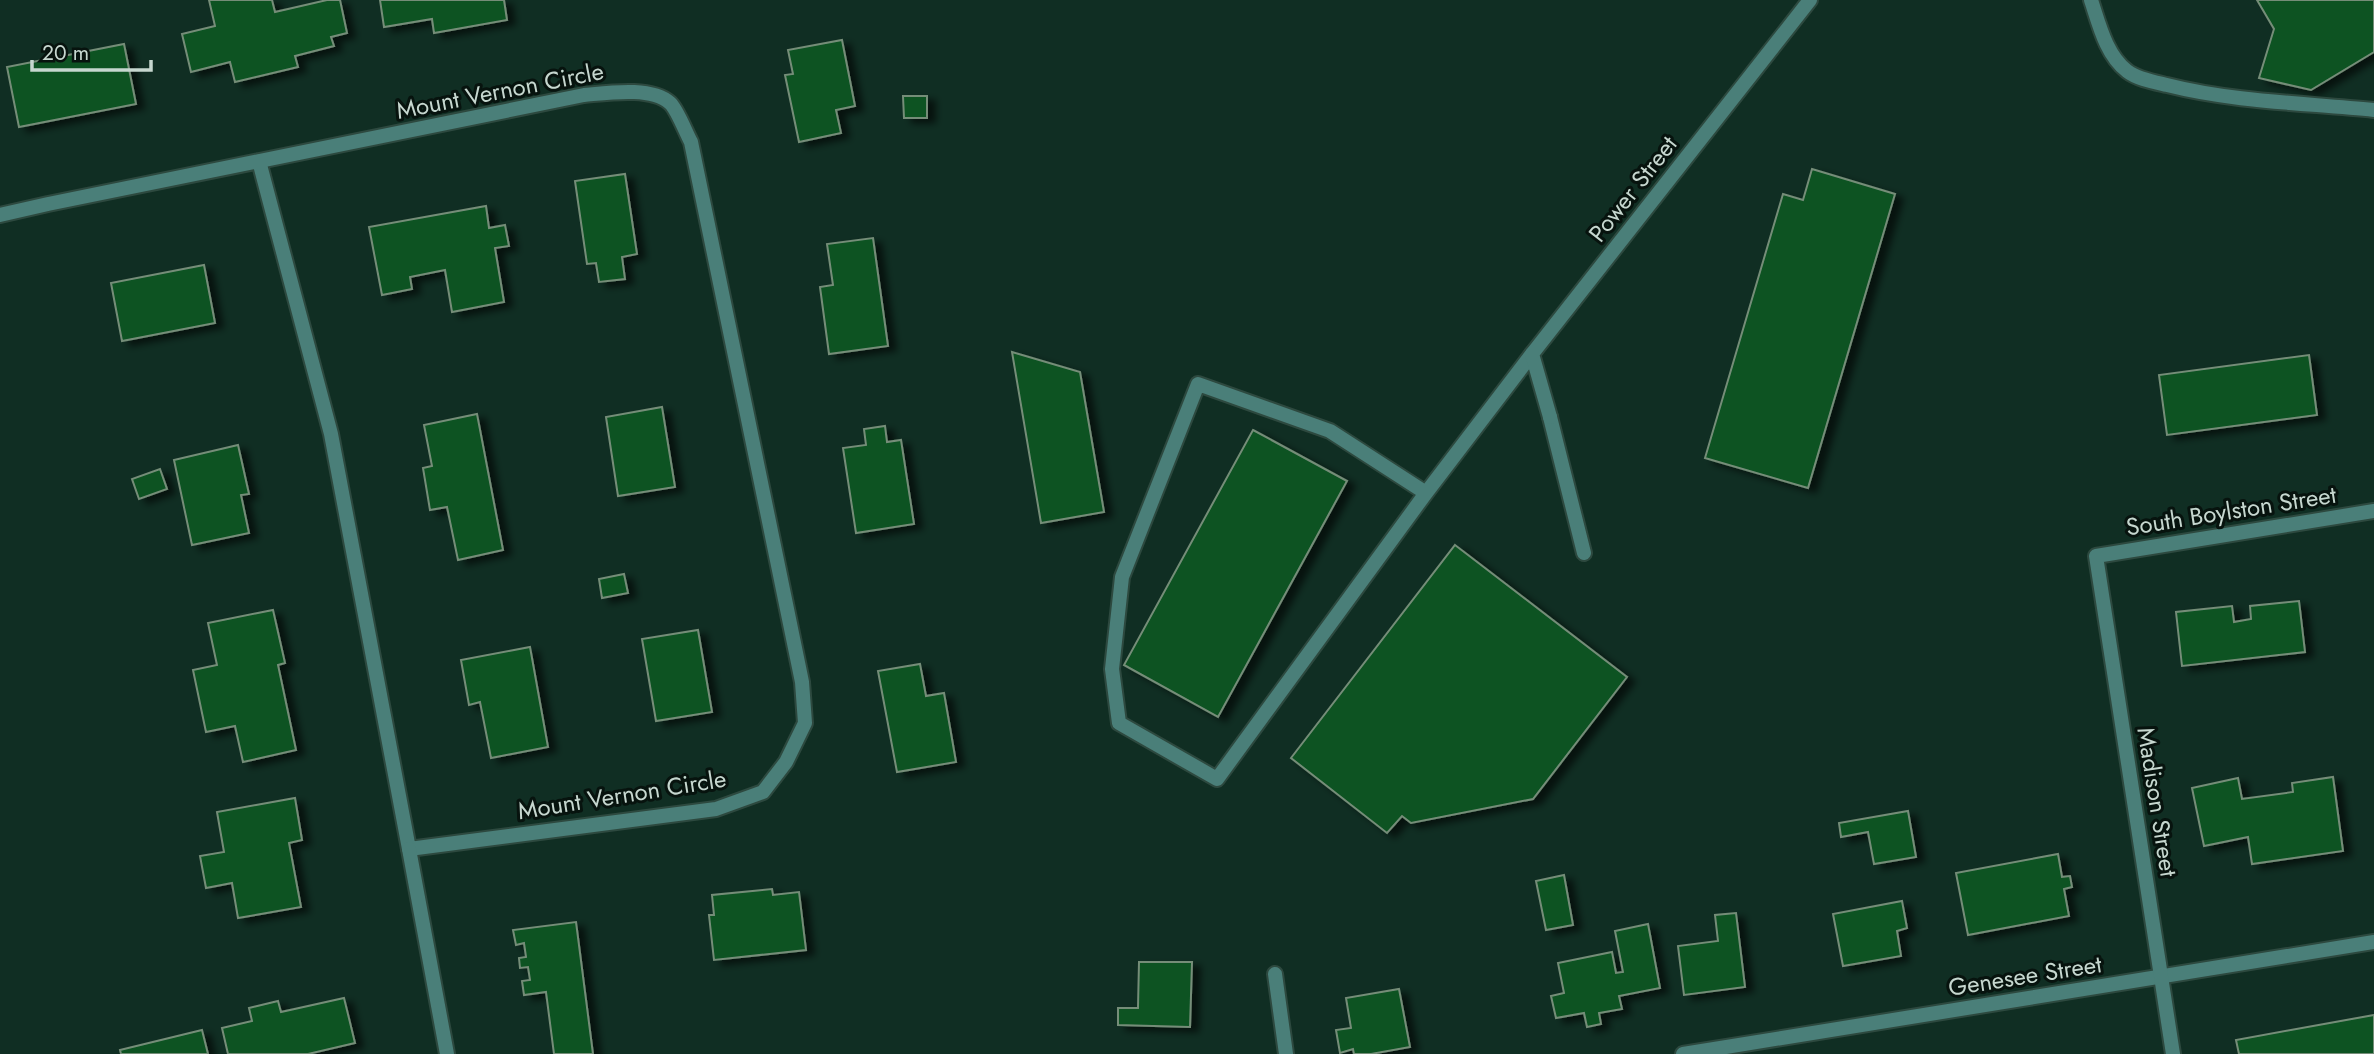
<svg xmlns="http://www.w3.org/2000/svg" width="2374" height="1054" font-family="Jost,sans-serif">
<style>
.building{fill:#095221;stroke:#758d78;stroke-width:2;filter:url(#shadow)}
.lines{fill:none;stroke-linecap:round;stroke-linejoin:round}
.lane-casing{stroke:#2d493f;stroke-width:18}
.street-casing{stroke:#2d493f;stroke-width:18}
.lane{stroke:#4a7f79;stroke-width:14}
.street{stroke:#4a7f79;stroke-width:14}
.labels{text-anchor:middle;stroke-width:6;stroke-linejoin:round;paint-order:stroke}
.street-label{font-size:24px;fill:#c6d7cf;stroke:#07130e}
</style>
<defs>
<filter id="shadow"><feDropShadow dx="8" dy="4.5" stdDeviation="3.5" flood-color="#0009"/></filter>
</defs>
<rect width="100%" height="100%" fill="#102e23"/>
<!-- building -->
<g class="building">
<path d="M209,0H272L275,12L327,0H340L347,33L331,37L334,46L295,56L298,67L235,82L230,62L191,72L182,34L215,26Z"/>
<path d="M380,0H504L507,20L434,33L432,19L384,27Z"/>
<path d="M2257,0H2374V52L2311,90L2259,78L2274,29Z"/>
<path d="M842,40L855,106L836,110L841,133L799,142L785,75L793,74L788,50Z"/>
<path d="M124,44L136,104L19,127L7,67Z"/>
<path d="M903,96H927V118H904Z"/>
<path d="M1812,169L1895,194L1808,488L1705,458L1783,194L1803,200Z"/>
<path d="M625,174L637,254L622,257L625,279L599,282L596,263L587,264L575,181Z"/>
<path d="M486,206L489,228L505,225L509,246L495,248L504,302L452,312L445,270L410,277L412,289L382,295L369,227Z"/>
<path d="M873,238L888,346L829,354L820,287L833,285L827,244Z"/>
<path d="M204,265L215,323L122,341L111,283Z"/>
<path d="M1012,352L1080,372L1104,512L1041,523Z"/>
<path d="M2309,355L2317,415L2167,435L2159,375Z"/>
<path d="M662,407L675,487L618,496L606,417Z"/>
<path d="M477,414L503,550L458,560L447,507L430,510L423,468L432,466L424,425Z"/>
<path d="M885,426L887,442L901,440L914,524L856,533L843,448L866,445L864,429Z"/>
<path d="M1253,430L1347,481L1218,717L1124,665Z"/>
<path d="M238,445L249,494L241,495L249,533L192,545L174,460Z"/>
<path d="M160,469L167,489L139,499L132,479Z"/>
<path d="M1455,545L1627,677L1533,799L1411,823L1402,816L1387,833L1291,758Z"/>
<path d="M624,574L628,593L602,598L599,579Z"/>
<path d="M2299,601L2305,652L2182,666L2176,612L2232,606L2234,622L2251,619L2250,606Z"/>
<path d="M273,610L285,663L278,665L296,750L243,762L235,726L206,732L193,670L217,665L208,623Z"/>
<path d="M698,630L712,712L656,721L642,639Z"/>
<path d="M530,647L548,747L491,758L480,702L469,705L461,660Z"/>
<path d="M920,664L926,696L944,693L956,762L897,772L878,671Z"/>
<path d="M2333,777L2343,851L2252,864L2248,837L2204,846L2192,788L2238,778L2242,799L2293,792L2292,783Z"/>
<path d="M295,798L302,840L289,843L301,907L238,918L232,883L206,888L200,856L224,852L217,812Z"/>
<path d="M1908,811L1916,857L1874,864L1868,832L1841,837L1839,823Z"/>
<path d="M2058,854L2062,877L2070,876L2072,887L2064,889L2069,916L1968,935L1956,873Z"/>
<path d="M1564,875L1573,925L1546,930L1536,881Z"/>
<path d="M772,889L773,895L799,892L806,950L714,960L709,915H714L712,895Z"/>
<path d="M1902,901L1907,928L1897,931L1901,956L1843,966L1833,914Z"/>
<path d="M1736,913L1745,987L1684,995L1678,946L1718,941L1715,915Z"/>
<path d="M576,922L593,1054H554L546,992L524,995L522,981L530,980L528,967L520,968L519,958L526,957L524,943L516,945L513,930Z"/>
<path d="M1648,924L1660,988L1619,996L1622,1009L1599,1013L1601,1024L1587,1027L1584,1013L1556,1018L1551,996L1564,993L1558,963L1612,952L1616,973L1623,972L1615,931Z"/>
<path d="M1139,962H1192L1190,1027L1118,1025V1008H1138Z"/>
<path d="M1399,989L1410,1047L1371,1054H1354L1353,1049L1340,1053L1336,1030L1351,1028L1346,998Z"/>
<path d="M344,998L355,1043L308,1054H228L222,1028L252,1021L249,1008L278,1001L281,1012Z"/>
<path d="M2374,1015V1054H2239L2236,1040Z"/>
<path d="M202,1030L208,1054H121L120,1050Z"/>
</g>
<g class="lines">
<defs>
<g id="lane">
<path d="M2091,0C2099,24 2106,55 2127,71C2137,79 2154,82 2167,85C2234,102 2305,103 2374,110"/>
<path d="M1550,417L1584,553"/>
<path d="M1426,493L1330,431L1198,384L1122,577L1112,669L1119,723L1217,779L1426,493L1532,354"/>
</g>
<g id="street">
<path d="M0,215L48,204L584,95C607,93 651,86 670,103C677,109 686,133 691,142L802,682L805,723L786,762L763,792L716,809L409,849L331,434L259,161"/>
<path d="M1550,417L1532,354L1810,0"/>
<path d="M409,849L447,1054"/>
<path d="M1275,974L1286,1054"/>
<path d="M1683,1054L2374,942"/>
<path d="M2173,1054L2096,556L2374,511"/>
</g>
</defs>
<!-- lane casing -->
<use href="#lane" class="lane-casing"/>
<!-- street casing -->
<use href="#street" class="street-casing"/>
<!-- lane -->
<use href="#lane" class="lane"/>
<!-- street -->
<use href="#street" class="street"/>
</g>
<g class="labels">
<!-- street labels -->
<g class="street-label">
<text transform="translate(500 91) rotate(-11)" y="8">Mount Vernon Circle</text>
<text transform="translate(1633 189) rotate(-52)" y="8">Power Street</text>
<text transform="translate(2231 511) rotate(-9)" y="8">South Boylston Street</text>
<text transform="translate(622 795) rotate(-9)" y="8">Mount Vernon Circle</text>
<text transform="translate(2157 802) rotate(81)" y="8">Madison Street</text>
<text transform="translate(2025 976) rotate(-9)" y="8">Genesee Street</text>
</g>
</g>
<!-- scale -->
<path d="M32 60v10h119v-10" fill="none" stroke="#c6d7cf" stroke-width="3.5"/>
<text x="42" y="60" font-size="21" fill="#c6d7cf" stroke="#07130e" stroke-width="5" paint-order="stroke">20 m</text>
</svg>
